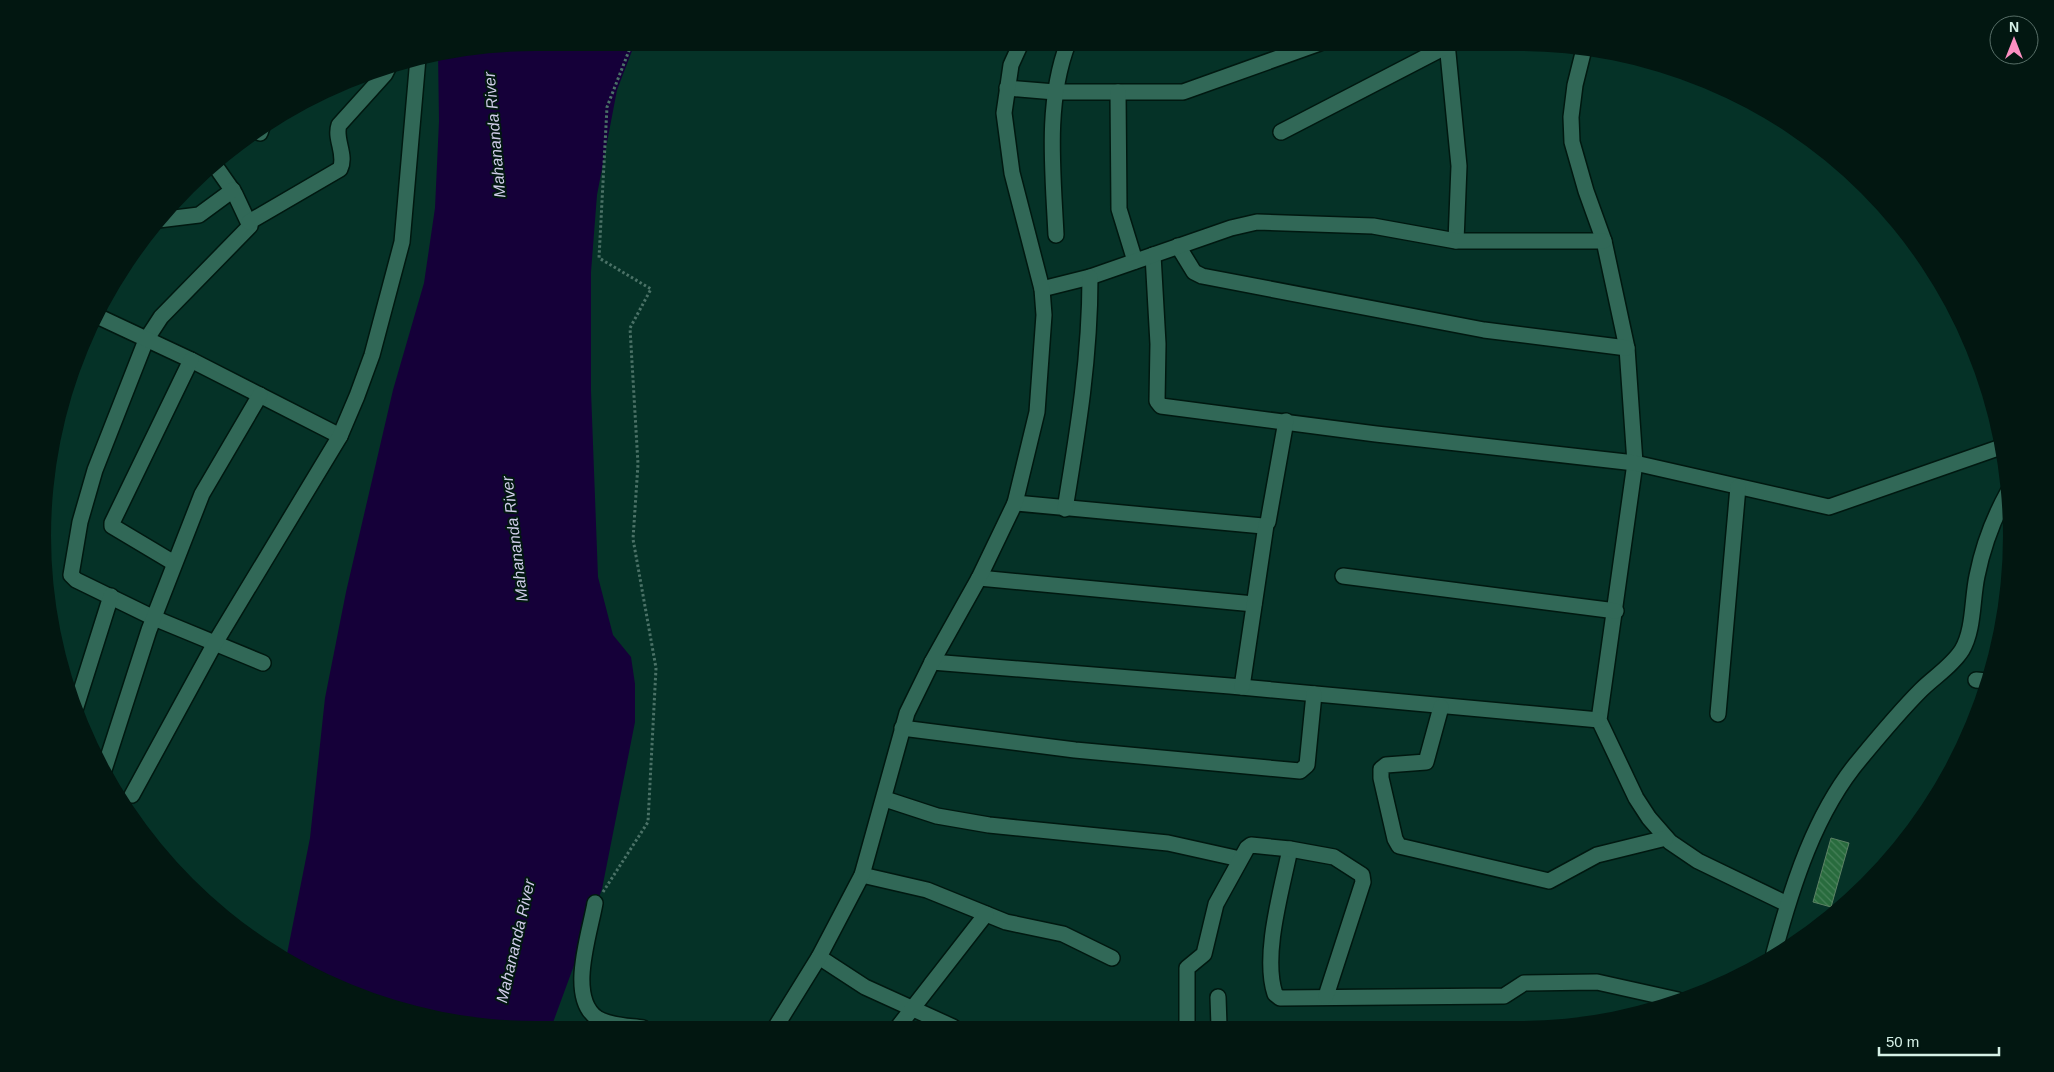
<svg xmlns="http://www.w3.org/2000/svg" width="2054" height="1072" font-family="Helvetica,sans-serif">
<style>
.water{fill:#150039}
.building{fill:url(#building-back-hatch);stroke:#5b8264}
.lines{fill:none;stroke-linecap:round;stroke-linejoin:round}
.minor-casing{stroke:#001810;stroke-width:18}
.path{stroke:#4b7267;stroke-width:3;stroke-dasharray:2.5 2.5;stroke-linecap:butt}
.minor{stroke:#316857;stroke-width:15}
.labels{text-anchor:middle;stroke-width:4;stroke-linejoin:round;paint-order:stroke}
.water-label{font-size:16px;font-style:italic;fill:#cfcce8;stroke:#021711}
</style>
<defs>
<pattern id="building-back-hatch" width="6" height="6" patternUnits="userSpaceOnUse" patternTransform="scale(1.25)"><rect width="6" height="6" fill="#286b3d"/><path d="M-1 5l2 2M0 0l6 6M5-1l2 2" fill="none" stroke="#468159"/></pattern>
</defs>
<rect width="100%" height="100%" fill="#053227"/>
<!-- water -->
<path class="water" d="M536,43H635L617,90L597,195L591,272V391L598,577L613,635L631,657L635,684V722L602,889L551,1028C458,1029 365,1008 286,959L310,838L325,698L346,592L393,390L424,283L435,208L439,121L438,52Z"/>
<!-- building -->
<path class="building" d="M1831,838L1849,843L1831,907L1813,902Z"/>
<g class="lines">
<defs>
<g id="minor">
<path d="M1447,43L1459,166L1456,241"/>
<path d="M1584,49L1575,85L1571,117L1572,142L1586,191L1604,241L1627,348L1635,463L1599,720L1636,798L1649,818L1670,842L1698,861L1787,904"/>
<path d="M1007,88L1055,92H1183L1320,43"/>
<path d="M1118,92L1119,209L1135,261"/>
<path d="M1281,132L1447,46"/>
<path d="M260,133L262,127"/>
<path d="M214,164L235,194L250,226L161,317L146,340L95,470L80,522L71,575L76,580L154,618L263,663"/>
<path d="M158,220L199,215L233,190"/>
<path d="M249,222L340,169C347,155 334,139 339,125L385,74L389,66"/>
<path d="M1056,235C1053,172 1045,103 1068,43"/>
<path d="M1178,246L1194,272L1202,276L1484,330L1627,348"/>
<path d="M1153,255L1158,344L1157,401L1161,406L1376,434L1635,463L1829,507L2001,447"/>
<path d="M1042,289L1090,277L1231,228L1257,222L1373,226L1456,241H1604"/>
<path d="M97,316L191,360L340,436"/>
<path d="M1015,503L1263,526L1268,522L1286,421"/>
<path d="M1065,509C1078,430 1090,358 1090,277"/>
<path d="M174,563L112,526V523L191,360"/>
<path d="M1343,576L1616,611"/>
<path d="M979,578L1254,604"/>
<path d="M932,662L1230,686L1599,720"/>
<path d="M1976,680L1988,681"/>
<path d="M1242,687L1266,525"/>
<path d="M1441,707L1426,762L1386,765L1381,769V778L1395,839L1399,846L1549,881L1597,855L1666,838"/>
<path d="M75,710L111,596"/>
<path d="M1718,714L1738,487"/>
<path d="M902,728L1075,750L1300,771L1307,765L1314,694"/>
<path d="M104,770L149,630L202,494L260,395"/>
<path d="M132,795L215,643L340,436L357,396L372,355L402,242L418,58"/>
<path d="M885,799L937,816L989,825L1168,843L1240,859"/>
<path d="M1290,849C1282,889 1262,955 1275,994L1280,998L1504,996L1524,983L1597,982L1678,1000"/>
<path d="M862,875L927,890L1006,922L1063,934L1112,958"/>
<path d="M595,903C590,933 567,997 597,1018C609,1026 629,1026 643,1028"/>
<path d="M1774,953C1792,886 1815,812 1861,758C1880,735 1900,711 1921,690C1934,677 1952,666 1962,650C1974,630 1972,599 1977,576C1983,546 1993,519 2008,492"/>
<path d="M819,957L865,987L953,1027"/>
<path d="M1218,997L1219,1026"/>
<path d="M1187,1026V968L1204,954L1216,904L1247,848L1251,845L1290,849L1334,857L1362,875L1363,882L1326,996"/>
<path d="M898,1027L986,914"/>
<path d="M775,1028L819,957L862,875L907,713L932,662L979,578L1015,503L1037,412L1044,315L1042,289L1012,173L1004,113L1011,65L1021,43"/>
</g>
</defs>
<!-- minor casing -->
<use href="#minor" class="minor-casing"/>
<!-- path -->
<path class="path" d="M603,892L648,822L656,668L633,539L638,464L630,328L651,289L599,258L607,107L632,43"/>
<!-- minor -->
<use href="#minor" class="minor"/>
</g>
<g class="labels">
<!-- water labels -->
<g class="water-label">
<text transform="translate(494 135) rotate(-95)" y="6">Mahananda River</text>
<text transform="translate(514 539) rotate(-97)" y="6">Mahananda River</text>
<text transform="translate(515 941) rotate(-77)" y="6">Mahananda River</text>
</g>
</g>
<!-- crop -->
<path d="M0 0H2054V1072H0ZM536 51H1518A485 485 0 0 1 2003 536V536A485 485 0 0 1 1518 1021H536A485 485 0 0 1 51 536V536A485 485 0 0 1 536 51Z" fill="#021711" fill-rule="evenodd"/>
<!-- north arrow -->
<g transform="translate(2014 40)"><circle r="24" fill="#021711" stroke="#576e67"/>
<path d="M0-4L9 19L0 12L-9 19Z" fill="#fc8fc2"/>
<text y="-8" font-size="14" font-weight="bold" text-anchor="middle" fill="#d6f1e7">N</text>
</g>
<!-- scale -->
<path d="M1879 1047v8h120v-8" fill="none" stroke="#d6f1e7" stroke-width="2.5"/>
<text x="1886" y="1047" font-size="15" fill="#d6f1e7" stroke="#021711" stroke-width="4" paint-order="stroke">50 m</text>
</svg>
